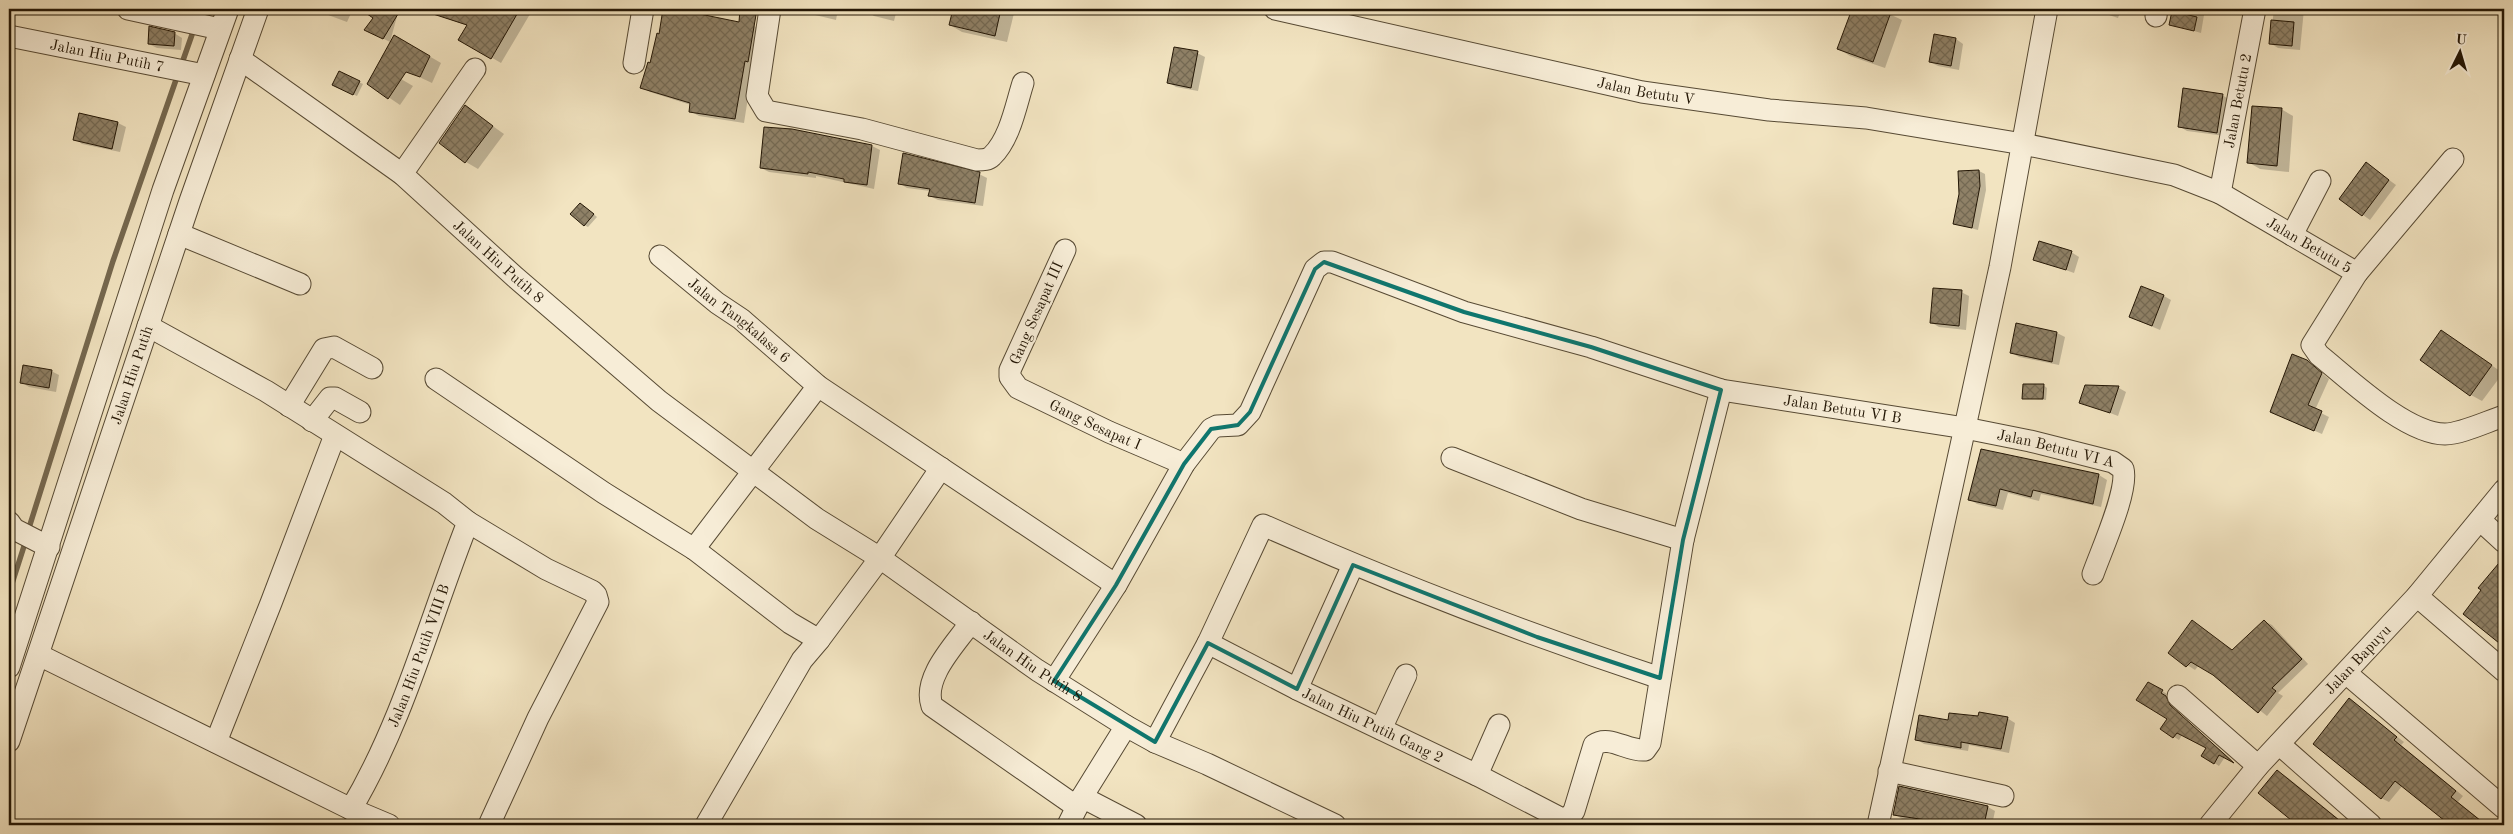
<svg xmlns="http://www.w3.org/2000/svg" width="2513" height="834" font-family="'Old Standard TT',serif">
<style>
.shadow{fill:#0003}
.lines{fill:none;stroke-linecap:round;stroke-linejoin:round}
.stream{stroke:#75684f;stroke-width:5.5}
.building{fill:url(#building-cross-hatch);stroke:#231605}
.minor-casing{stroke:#574a34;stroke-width:23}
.minor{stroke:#f7edd7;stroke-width:21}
.marked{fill:none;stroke:#0f766e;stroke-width:4;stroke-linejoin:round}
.labels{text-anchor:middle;stroke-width:4.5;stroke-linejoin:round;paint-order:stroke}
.street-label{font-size:15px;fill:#231605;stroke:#f7edd7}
</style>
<defs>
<pattern id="building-cross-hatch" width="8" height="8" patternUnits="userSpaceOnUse" patternTransform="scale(1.25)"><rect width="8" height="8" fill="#8f8167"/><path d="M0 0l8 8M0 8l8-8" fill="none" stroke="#746953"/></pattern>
</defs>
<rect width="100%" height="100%" fill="#f2e4c1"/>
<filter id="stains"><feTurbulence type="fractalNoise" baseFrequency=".004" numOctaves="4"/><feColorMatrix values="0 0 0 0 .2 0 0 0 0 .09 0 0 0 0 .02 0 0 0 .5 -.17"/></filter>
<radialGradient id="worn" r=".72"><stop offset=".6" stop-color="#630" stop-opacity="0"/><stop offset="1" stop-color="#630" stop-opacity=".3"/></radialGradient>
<!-- shadow -->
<g class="shadow">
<path d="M303,9H353L347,22L320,12V14Z"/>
<path d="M362,9H399L390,42L376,35L374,18Z"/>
<path d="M420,9H533L501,63L460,39L468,26Z"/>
<path d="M790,9H838L836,20Z"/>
<path d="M866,9H897L894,21L874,16L866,11Z"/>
<path d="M954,9H1015L1007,42L962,32L950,25Z"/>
<path d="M1853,9H1879L1902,20L1885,68L1850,56L1839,49Z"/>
<path d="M2091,9H2121L2118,18Z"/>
<path d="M2173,9H2205L2201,33L2170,24Z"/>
<path d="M2274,9H2304L2300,50L2278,48L2270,43Z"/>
<path d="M2489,9H2504V18Z"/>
<path d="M664,10L754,26L763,31L753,66L744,123L699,116L690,111L691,105L650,92L641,87L660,36Z"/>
<path d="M174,33L182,38L181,50L157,48L149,44Z"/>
<path d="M1956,39L1963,44L1959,70L1938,66L1930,62Z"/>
<path d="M405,42L441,63L432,83L396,66Z"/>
<path d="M1197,53L1205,57L1198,91L1176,87L1168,82Z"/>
<path d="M376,71L401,79L413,86L400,105L369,84Z"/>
<path d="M340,73L363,84L357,96L337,87Z"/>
<path d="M2222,95L2230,100L2225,136L2187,131L2179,126Z"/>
<path d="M466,107L504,134L478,169L466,162Z"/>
<path d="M2281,109L2293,116L2289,172L2260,169L2248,162Z"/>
<path d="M80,115L118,123L126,127L120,152L82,144L75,139Z"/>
<path d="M872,146L880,150L874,189L816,176V178L769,172L761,168Z"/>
<path d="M2374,169L2396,185L2370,220L2363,215Z"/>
<path d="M1979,171L1985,174L1986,190L1978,230L1955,224Z"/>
<path d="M979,174L987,178L983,206L938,200L930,196V191L907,188L899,183Z"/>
<path d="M584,206L597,217L588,227L584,225Z"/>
<path d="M2071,252L2079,257L2074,273L2035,259Z"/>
<path d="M1961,292L1969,296L1966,330L1939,327L1932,323Z"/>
<path d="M2164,296L2171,300L2160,330L2130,317Z"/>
<path d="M2442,332L2503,373L2482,401L2471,395Z"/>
<path d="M2057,333L2065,337L2059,365L2019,357L2012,353Z"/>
<path d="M2307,361L2329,379L2315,410L2329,417L2322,434L2280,416Z"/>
<path d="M51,371L59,375L56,392L29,387L21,382Z"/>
<path d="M2043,385L2047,388L2046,400L2023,398Z"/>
<path d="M2086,387L2119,388L2126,392L2118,416L2081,402Z"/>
<path d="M1982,450L2099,475L2107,480L2101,507L2041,494L2039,501L2008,493L2003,510L1977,504L1969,499Z"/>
<path d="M2499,565L2504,568V647L2465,613Z"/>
<path d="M2264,621L2272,625L2308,664L2278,693L2283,696L2267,716L2214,674L2199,665L2195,670L2169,653L2193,622L2233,651Z"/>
<path d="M2149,683L2167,694L2165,697L2171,701L2175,710L2233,761L2225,757L2219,766L2202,755L2207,748L2182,735L2179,740L2162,729L2169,719Z"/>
<path d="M2349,700L2404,742L2401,745L2463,796L2458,802L2487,825H2452L2403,785L2389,802L2381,798Z"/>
<path d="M2007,718L2015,723L2009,753L1969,745L1968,751L1924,744L1916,739L1949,722Z"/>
<path d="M2277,771L2287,777L2346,825H2299L2259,793Z"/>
<path d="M1988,807L1995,811L1992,825H1933V823L1902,819L1894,814Z"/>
</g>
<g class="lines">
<!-- stream -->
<g class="stream">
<path d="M181,66L201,9"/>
<path d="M28,531L113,261L178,74"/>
<path d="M9,593L26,540"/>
</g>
</g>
<!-- building -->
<g class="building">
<path d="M360,9H401L383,39L364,30L373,18Z"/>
<path d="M428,9H520L491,59L458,40L467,25L427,12Z"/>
<path d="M663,9L695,13L739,22L740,9H757L748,62L745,61L735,119L689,112L690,103L640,88L648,62L650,63L657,33L659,34Z"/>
<path d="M953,9H1001L995,36L949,25Z"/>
<path d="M1852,9H1883L1891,12L1873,62L1837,49Z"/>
<path d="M2172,11L2197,17L2194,31L2169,25Z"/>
<path d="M2271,20L2294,22L2292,46L2269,44Z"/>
<path d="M149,26L175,32L174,46L148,44Z"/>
<path d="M1934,34L1956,38L1951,66L1929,62Z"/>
<path d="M394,35L430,56L420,77L406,72L388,99L367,84Z"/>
<path d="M1174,47L1198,51L1191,88L1167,83Z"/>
<path d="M339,71L360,81L353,95L332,85Z"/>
<path d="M2183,88L2223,94L2217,133L2178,127Z"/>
<path d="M465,105L493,126L465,163L439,143Z"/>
<path d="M2252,106L2282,108L2277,166L2247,163Z"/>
<path d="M79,113L118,122L112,149L73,140Z"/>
<path d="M764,127L792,129L872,145L867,185L844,182V179L808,172V174L760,168Z"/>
<path d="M903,153L980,172L975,203L928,196L930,189L898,184Z"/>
<path d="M2366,162L2389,180L2362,216L2339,199Z"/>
<path d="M1979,170L1980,186L1972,228L1953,224L1959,194L1958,171Z"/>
<path d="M580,203L594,214L584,226L570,214Z"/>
<path d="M2039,241L2072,251L2066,270L2033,260Z"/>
<path d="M2141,286L2164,295L2152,326L2129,317Z"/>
<path d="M1933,288L1962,290L1959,326L1930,323Z"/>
<path d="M2016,323L2057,332L2052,362L2010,353Z"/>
<path d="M2441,330L2492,365L2470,396L2420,360Z"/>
<path d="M2292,354L2307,360L2322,373L2308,405L2322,411L2314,431L2270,412Z"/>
<path d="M23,365L52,370L49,388L20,383Z"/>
<path d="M2023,384H2044L2043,399H2022Z"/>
<path d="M2085,385L2119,386L2110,413L2079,403Z"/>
<path d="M1981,449L2099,474L2093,504L2033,490L2031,497L2000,489L1996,506L1968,500Z"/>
<path d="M2504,557V647L2463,614L2481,590L2478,588Z"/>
<path d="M2192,620L2232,650L2264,620L2302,659L2272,688L2276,691L2258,713L2213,675L2191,662L2186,667L2168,653Z"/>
<path d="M2148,682L2163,690L2161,693L2166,696L2170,705L2234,763L2219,755L2214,764L2201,756L2206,748L2177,733L2173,738L2160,729L2167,719L2136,700Z"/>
<path d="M2349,698L2397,737L2394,740L2456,791L2451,797L2486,825H2450L2395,781L2381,799L2313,744Z"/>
<path d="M1979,712L2008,717L2001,749L1961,742V748L1915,740L1919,715L1948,720L1949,713L1978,716Z"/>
<path d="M2277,770L2329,812L2345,825H2297L2258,793Z"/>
<path d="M1899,786L1988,806L1984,825H1932L1933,821L1893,815Z"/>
</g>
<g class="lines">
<defs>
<g id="minor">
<path d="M128,9L220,29"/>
<path d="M770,9L757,96L766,111L862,129L977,160C983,160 988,160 992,156C1010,139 1016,105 1023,83"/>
<path id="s1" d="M1275,9L1642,92L1769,110L1866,118L2023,144L2174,175L2220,193L2357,273L2312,345L2319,355C2349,379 2406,434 2445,434C2461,434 2488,421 2504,416"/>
<path d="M2156,16L2157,9"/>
<path id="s2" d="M9,36L204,75"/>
<path id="s3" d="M240,59L402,174L515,277L659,401L817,519L880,558L1037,670L1126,726L1155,742L1207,764L1335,825"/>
<path d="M634,63L643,9"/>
<path d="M402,174L475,69"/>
<path id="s4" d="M2220,193L2255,9"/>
<path d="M179,234L300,284"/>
<path d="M2292,235L2320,181"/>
<path id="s5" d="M1065,250L1010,370V377L1018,388L1109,432L1184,464"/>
<path id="s6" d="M660,256L717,303L741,319L818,386L1116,585"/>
<path d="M2357,273L2453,159"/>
<path d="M436,379L604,493L694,549L790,623L819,640L880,558L941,468"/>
<path d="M289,406L324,349L334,347L372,368"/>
<path d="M312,421L330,398H335L360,412"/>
<path d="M1452,458L1581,509L1683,540"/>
<path d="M2480,520L2504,542"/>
<path d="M9,522L14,529L49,547"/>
<path d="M468,522L546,569L592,591L596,595L598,602L538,718L489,825"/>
<path d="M694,549L818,386"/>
<path d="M2417,596L2504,671"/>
<path d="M971,622C956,644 922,677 932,706L1077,807"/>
<path id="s7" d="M1208,643L1297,689L1477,775L1566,821L1574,811L1594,745C1609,734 1628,752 1645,750L1650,743L1683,540L1721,390"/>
<path id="s8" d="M39,655L351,809C404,720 430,618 468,522L444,503L266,391L148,326"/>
<path d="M9,667L163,190L228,9"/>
<path d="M2346,673L2504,808"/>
<path id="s9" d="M1054,681L1116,585L1184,464L1211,429L1217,426L1238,425L1250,412L1315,269L1324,262H1332L1464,312L1591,347L1721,390L1965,428L2030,441L2113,462L2123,469C2129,490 2101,551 2093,574"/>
<path d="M1297,689L1353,565"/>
<path d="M2178,696L2258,766"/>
<path d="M1381,729L1406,675"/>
<path id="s10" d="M9,741L190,201L258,9"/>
<path d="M216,742L271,603L335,435"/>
<path d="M1155,742L1208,643L1263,525C1393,583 1525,633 1660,678"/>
<path d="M2279,744L2371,825"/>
<path d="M1889,771L2003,796"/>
<path d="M1477,775L1499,725"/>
<path d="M1082,797L1136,825"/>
<path d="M351,809L389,825"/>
<path d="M706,825L802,660L819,640"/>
<path d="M1068,825L1082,797L1126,726"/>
<path d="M1878,825L2000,267L2047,9"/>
<path id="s11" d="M2210,825L2258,766L2417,596L2504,490"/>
</g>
</defs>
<!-- minor casing -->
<use href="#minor" class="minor-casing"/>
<!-- minor -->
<use href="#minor" class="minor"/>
</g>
<!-- marked area -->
<path class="marked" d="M1324,262L1464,312L1591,347L1721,390L1683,540L1660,678L1537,637L1353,565L1297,689L1208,643L1155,742L1054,681L1116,585L1184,464L1211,429L1238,425L1250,412L1315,269Z"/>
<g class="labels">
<!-- street labels -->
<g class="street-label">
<text dy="5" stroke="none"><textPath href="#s2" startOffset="100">Jalan Hiu Putih 7</textPath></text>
<text dy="5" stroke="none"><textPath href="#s1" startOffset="380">Jalan Betutu V</textPath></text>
<text dy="5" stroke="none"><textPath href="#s4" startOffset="94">Jalan Betutu 2</textPath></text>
<text dy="5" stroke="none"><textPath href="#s1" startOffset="1068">Jalan Betutu 5</textPath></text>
<text dy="5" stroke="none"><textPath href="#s3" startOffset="329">Jalan Hiu Putih 8</textPath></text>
<text transform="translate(1036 313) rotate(-66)" y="5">Gang Sesapat III</text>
<text dy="5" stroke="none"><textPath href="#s6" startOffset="102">Jalan Tangkalasa 6</textPath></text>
<text dy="5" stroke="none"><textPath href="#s10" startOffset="386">Jalan Hiu Putih</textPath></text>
<text dy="5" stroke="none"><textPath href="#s9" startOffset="1052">Jalan Betutu VI B</textPath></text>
<text dy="5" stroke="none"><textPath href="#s5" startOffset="238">Gang Sesapat I</textPath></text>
<text dy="5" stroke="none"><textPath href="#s9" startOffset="1269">Jalan Betutu VI A</textPath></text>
<text dy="5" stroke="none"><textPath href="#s8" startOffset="516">Jalan Hiu Putih VIII B</textPath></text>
<text dy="5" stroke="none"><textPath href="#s11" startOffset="222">Jalan Bapuyu</textPath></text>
<text dy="5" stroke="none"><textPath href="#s3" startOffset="1000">Jalan Hiu Putih 8</textPath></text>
<text dy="5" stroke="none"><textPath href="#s7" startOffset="184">Jalan Hiu Putih Gang 2</textPath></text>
</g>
</g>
<!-- margin -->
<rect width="2513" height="834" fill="none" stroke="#f2e4c1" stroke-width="30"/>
<rect x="10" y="10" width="2493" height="814" fill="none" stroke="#231605" stroke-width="2.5"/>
<rect x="15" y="15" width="2483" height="804" fill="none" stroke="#231605"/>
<!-- north arrow -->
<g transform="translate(2460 52) rotate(5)" stroke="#f7edd7" stroke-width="4" paint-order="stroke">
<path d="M0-4L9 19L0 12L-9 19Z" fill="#231605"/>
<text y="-8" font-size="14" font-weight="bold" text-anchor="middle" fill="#231605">U</text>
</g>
<rect width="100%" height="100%" filter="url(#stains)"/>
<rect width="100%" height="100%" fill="url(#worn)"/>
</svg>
